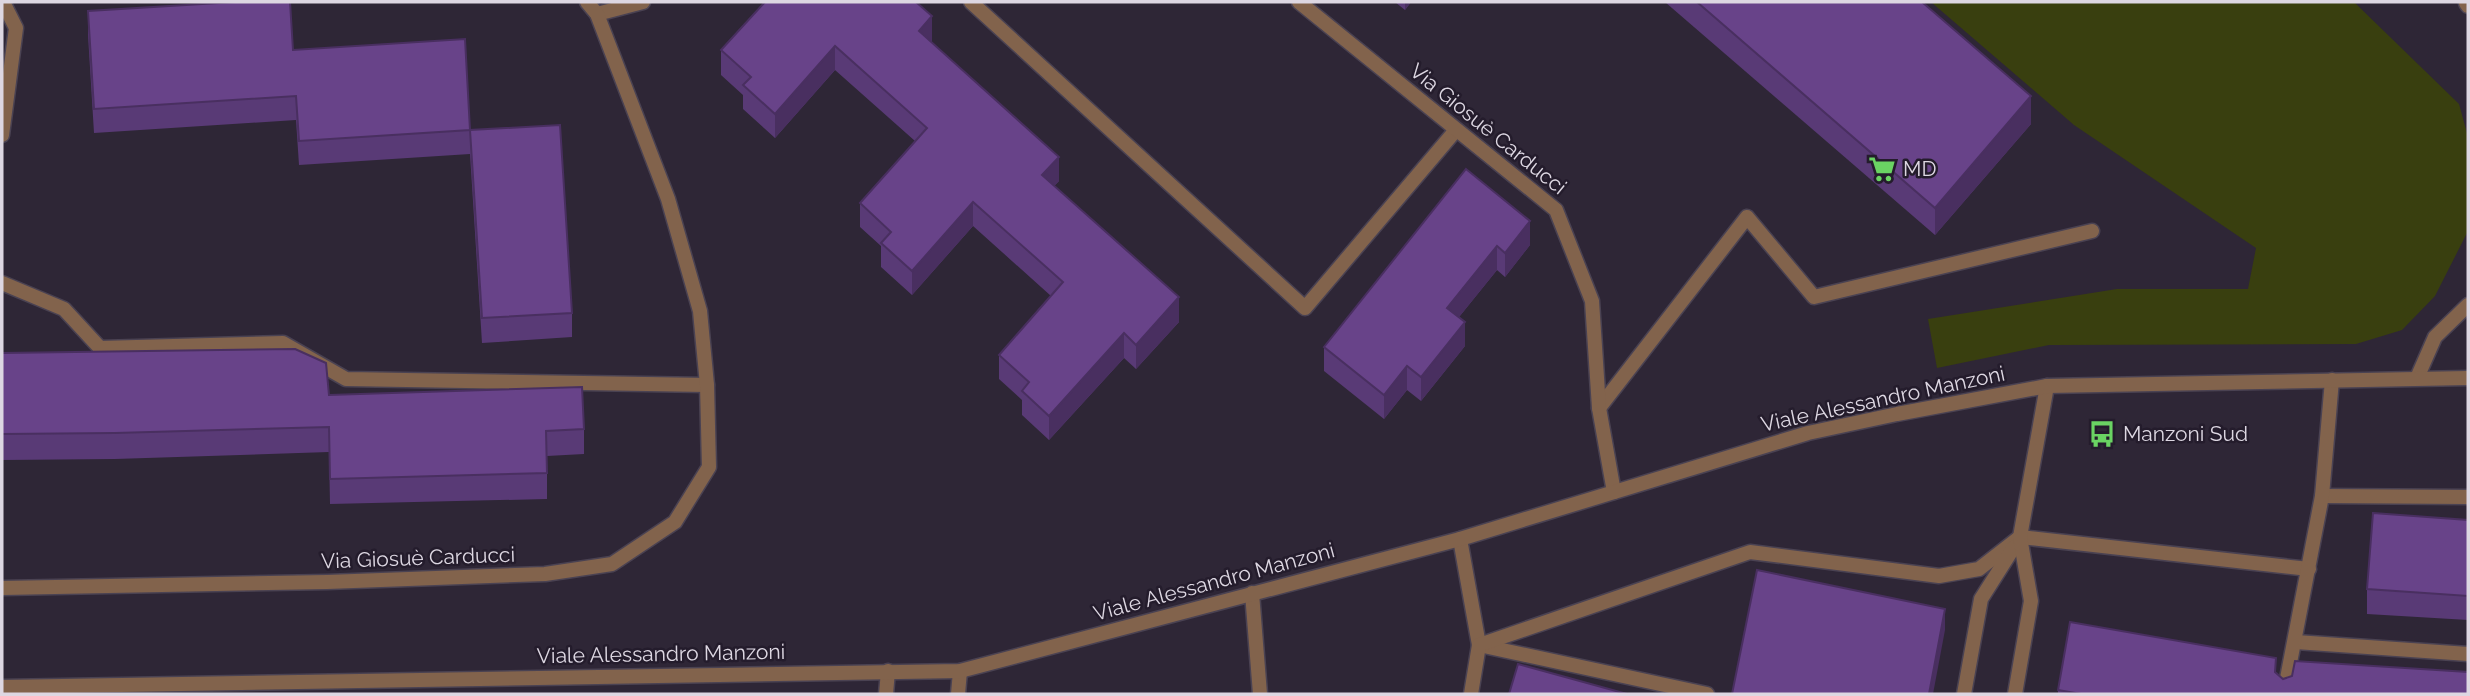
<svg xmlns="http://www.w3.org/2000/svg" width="2470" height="696" font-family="Raleway,sans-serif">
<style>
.green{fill:#393f0f}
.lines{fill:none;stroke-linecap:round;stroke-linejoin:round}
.service-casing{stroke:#4a4252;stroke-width:17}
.minor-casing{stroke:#4a4252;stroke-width:17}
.tertiary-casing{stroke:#4a4252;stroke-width:17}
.service{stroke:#82634c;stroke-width:14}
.minor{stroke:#82634c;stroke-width:14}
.tertiary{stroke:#82634c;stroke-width:14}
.wall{fill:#593a76}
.shaded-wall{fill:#492f60}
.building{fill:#684389;stroke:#492f60;stroke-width:2}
.labels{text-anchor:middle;stroke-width:5;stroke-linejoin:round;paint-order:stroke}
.street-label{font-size:21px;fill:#ddd7e2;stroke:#241c2c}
.poi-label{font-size:21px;fill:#ddd7e2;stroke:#241c2c;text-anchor:start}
</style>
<rect width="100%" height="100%" fill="#2e2636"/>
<!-- green -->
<path class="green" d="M1931,2H2354L2459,104L2468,137V231L2435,296L2402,330L2356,344L2049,345L1937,368L1928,319L2117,289H2248L2256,248L2074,125Z"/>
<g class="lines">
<defs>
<g id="service">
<path d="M971,2L1305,308L1456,130"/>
<path d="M597,14L643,2"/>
<path d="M2,135L16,28L3,2"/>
<path d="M2,283L64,309L100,348L283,343L346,379L707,385"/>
<path d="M1599,408L1747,217L1814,297L2092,231"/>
<path d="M2322,496L2468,497"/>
<path d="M1460,539L1479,645L1707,694"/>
<path d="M1252,593L1260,694"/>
<path d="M2296,642L2468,654"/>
<path d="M1471,694L1479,645L1750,552L1939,576L1979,569L2020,537L2309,569"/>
<path d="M1964,694L1981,599L2014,547"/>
<path d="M2015,694L2031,601L2020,537L2047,386"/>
<path d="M2284,694L2322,496L2332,380"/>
</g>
<g id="minor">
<path d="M1299,2L1556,210L1592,301L1599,408L1614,492"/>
<path d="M2466,3L2468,6"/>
<path d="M2417,378L2435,337L2468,305"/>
<path d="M2,588L327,582L545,574L612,564L675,522L709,467L707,385L700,311L668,199L597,14L587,2"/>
<path d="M886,694L888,671"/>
<path d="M958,694L960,671"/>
</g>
<path id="tertiary" d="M2,687L960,671L1460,539L1808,433L1897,414L2047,386L2468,378"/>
</defs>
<!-- service casing -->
<use href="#service" class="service-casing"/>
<!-- minor casing -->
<use href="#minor" class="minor-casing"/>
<!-- tertiary casing -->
<use href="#tertiary" class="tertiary-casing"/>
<!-- service -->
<use href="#service" class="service"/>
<!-- minor -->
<use href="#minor" class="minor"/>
<!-- tertiary -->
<use href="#tertiary" class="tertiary"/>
</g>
<!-- wall -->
<g class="wall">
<path d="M1395,2H1411L1405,10Z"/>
<path d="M1665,2H1922L2031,124L1935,235Z"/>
<path d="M88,11L293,50L470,130L572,313V337L482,343L470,154L299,165L296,120L94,133L88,35Z"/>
<path d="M932,40L931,42L1059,181L1054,186L1179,322L1136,369L1124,358L1049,440L1022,415V400L999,379V355L1051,296L973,226L912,295L881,267V246L860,227V203L915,141L835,70L775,138L743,109V95L721,75V50Z"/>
<path d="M1466,169L1530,245L1505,277L1497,270L1459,317L1465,346L1421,401L1407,390L1384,419L1324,371V347Z"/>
<path d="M2,353L584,429V454L547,456V499L330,504L329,452L115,459L2,460Z"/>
<path d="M2468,520V620L2367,614V589Z"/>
<path d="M2276,674L2283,679L2468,694H2058V690Z"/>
</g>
<!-- shaded-wall -->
<g class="shaded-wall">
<path d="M1405,2H1411L1405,10Z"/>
<path d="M932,16V40L919,55V31Z"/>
<path d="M835,46V70L775,138V114Z"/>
<path d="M2031,96V124L1935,235V208Z"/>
<path d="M1059,157V181L1042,199V175Z"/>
<path d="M973,202V226L912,295V271Z"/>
<path d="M1530,221V245L1505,277V253Z"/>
<path d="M1497,246V270L1447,332V308Z"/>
<path d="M1179,297V322L1136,369V345Z"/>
<path d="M1465,322V346L1421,401V377Z"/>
<path d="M1124,333V358L1049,440V416Z"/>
<path d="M1407,366V390L1384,419V395Z"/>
<path d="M1945,609V630L1933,694H1929Z"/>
</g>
<!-- building -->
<g class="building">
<path d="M235,2H290L293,50L465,39L470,130L299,141L296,96L94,109L88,11Z"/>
<path d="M765,2H916L932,16L919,31L1059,157L1042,175L1179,297L1136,345L1124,333L1049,416L1022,391L1029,382L999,355L1063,282L973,202L912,271L881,243L891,232L860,203L927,128L835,46L775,114L743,85L751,77L721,50Z"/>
<path d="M1697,2H1922L2031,96L1935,208Z"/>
<path d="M560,125L572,313L482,318L470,130Z"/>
<path d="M1466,169L1530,221L1505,253L1497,246L1447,308L1465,322L1421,377L1407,366L1384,395L1324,347Z"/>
<path d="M295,349L326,363L329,395L582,387L584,429L546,431L547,473L330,479L329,427L115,433L2,434V353Z"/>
<path d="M2373,513L2468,520V596L2367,589Z"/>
<path d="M1757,570L1945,609L1929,694H1732Z"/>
<path d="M2070,622L2276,658L2275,672L2283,679L2292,676L2295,661L2468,672V694H2081L2058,690Z"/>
<path d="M1518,664L1627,694H1509Z"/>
</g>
<!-- icons -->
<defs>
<symbol id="supermarket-bare" viewBox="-9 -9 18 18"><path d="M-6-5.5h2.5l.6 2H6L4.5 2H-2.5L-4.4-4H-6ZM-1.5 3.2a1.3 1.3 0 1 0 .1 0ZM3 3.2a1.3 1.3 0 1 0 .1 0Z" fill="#6ad363" stroke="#241c2c" stroke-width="2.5" paint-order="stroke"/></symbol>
<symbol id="bus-bare" viewBox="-9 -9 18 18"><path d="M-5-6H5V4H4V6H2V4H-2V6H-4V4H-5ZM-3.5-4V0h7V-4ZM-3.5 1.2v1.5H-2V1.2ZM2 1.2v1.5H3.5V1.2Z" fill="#6ad363" stroke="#241c2c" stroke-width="2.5" paint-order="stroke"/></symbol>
</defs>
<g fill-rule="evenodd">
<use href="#supermarket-bare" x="1863" y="150" width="38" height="38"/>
<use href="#bus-bare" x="2083" y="415" width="38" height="38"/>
</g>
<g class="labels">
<!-- street labels -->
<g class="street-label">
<text transform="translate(1488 129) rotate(39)" y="7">Via Giosuè Carducci</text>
<text transform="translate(1883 399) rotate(-12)" y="7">Viale Alessandro Manzoni</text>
<text transform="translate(418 558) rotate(-2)" y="7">Via Giosuè Carducci</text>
<text transform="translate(1214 582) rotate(-15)" y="7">Viale Alessandro Manzoni</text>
<text transform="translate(661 654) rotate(-1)" y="7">Viale Alessandro Manzoni</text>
</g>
<!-- poi labels -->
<g class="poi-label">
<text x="1903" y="176">MD</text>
<text x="2123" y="441">Manzoni Sud</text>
</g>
</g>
<!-- border -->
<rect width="2470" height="696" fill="none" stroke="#ddd7e2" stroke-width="7"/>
</svg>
